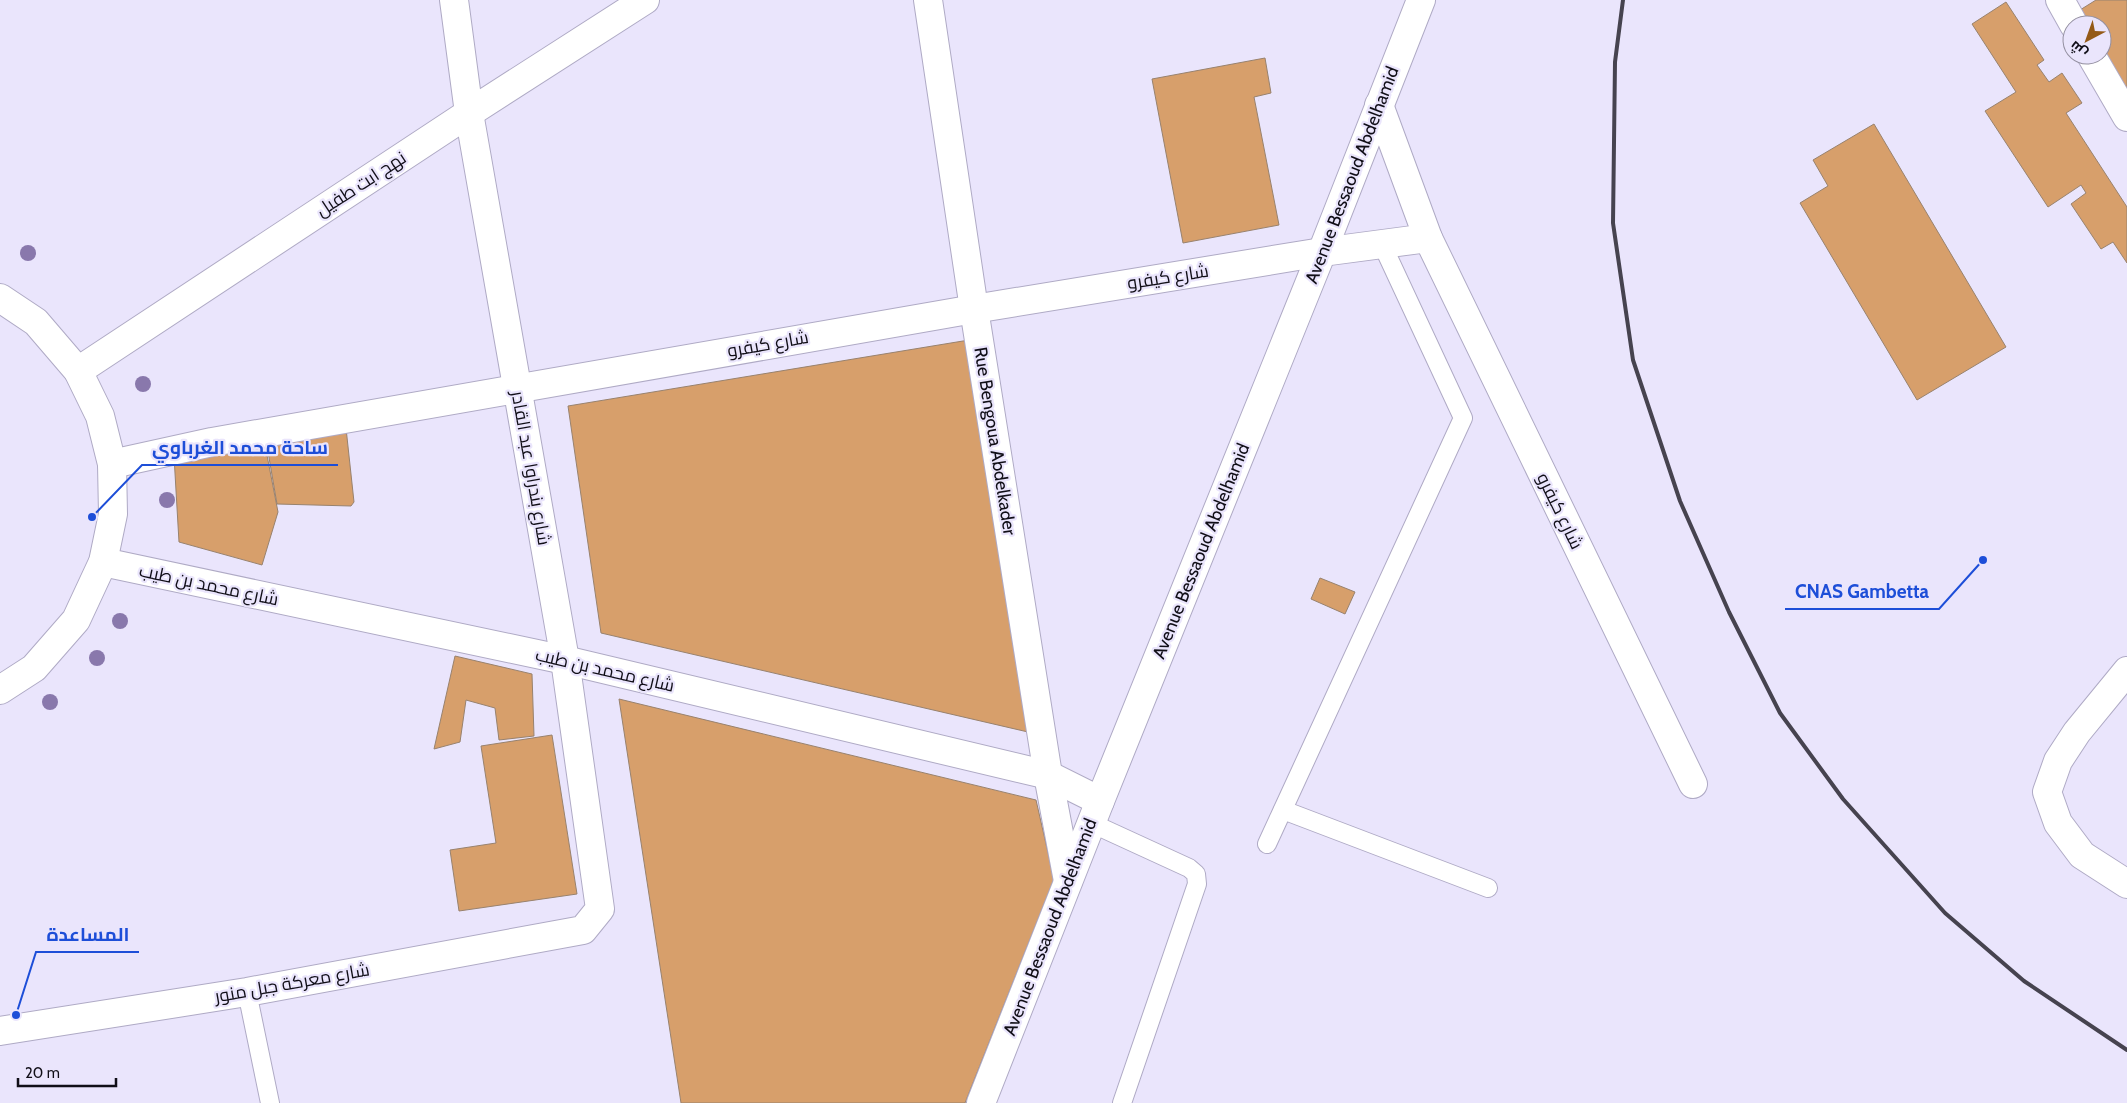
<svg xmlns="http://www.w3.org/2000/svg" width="2127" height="1103" font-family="Cabin,Cairo,sans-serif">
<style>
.building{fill:#d79f6b;stroke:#98826e}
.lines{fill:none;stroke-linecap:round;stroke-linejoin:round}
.service-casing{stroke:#afaac5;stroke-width:20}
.minor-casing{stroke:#afaac5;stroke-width:30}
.tertiary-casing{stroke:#afaac5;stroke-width:30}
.secondary-casing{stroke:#afaac5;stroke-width:30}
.service{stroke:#fff;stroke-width:18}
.minor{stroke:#fff;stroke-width:28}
.tertiary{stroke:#fff;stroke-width:28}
.secondary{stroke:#fff;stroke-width:28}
.rail{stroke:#46434f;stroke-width:4}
.tree{fill:#8978ac}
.labels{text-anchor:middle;stroke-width:4.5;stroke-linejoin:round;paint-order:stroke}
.street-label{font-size:18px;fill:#100e17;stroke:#eae5fc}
.leader{fill:none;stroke:#1d4ed8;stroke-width:2}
.callout-dot{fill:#1d4ed8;stroke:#eae5fc;stroke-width:2}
.callout-label{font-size:19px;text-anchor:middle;font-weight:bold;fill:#1d4ed8;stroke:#eae5fc;stroke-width:4.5;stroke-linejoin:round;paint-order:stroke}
</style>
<rect width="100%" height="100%" fill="#eae5fc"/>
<!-- building -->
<g class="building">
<path d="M2096,0H2127V106L2102,55V25H2078L2072,15Z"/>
<path d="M2006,2L2044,60L2037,65L2049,82L2062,73L2082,103L2066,113L2127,207V263L2113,242L2101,249L2071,204L2086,193L2081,185L2048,207L1985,111L2016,92L1972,24Z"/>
<path d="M1265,58L1271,93L1254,97L1279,225L1183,243L1152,79Z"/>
<path d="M1874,124L2006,347L1917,400L1800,203L1828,186L1813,160Z"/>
<path d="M969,340L1028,732L601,633L568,406Z"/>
<path d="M346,428L354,502L351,506L277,504L267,446Z"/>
<path d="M265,445L278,512L262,565L179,542L174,456Z"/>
<path d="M1320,578L1355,592L1345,614L1311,599Z"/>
<path d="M455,656L532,674L534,736L499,740L495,708L466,700L460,742L434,749Z"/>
<path d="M619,699L1036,800L1054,879L965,1103H681Z"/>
<path d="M552,735L577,894L459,911L450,850L496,843L481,746Z"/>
</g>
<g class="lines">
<defs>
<g id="service">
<path d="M1283,810L1488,888"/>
<path d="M1091,823L1189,868L1196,874L1197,884L1122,1103"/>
<path d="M1267,844L1463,418L1382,244"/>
<path d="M247,992L270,1103"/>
</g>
<g id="minor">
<path d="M928,0L974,309L1048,775L1068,881"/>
<path d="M2060,0L2074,25"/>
<path d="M2091,55L2127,117"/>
<path d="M1379,105L1428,238L1693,784"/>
<path d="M78,371L469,113L645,0"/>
<path d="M112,464L212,442L974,309L1322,252L1428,238"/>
<path d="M2127,671L2077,732L2058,761L2047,792L2058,823L2082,855L2127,884"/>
<path d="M0,1031L247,992L583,930L600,909L565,660L469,113L454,0"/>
</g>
<g id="tertiary">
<path d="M0,298L36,322L78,371L100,416L112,464L113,514L103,562L76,620L34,668L0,690"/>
<path d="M103,562L565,660L1048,775L1100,801"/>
</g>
<path id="secondary" d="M981,1103L1100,801L1322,252L1421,0"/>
</defs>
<!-- service casing -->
<use href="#service" class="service-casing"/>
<!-- minor casing -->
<use href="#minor" class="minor-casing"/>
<!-- tertiary casing -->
<use href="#tertiary" class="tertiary-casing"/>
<!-- secondary casing -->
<use href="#secondary" class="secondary-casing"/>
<!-- service -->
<use href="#service" class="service"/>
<!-- minor -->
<use href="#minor" class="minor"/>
<!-- tertiary -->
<use href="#tertiary" class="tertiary"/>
<!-- secondary -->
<use href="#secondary" class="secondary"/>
<!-- rail -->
<path class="rail" d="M1623,0L1615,62L1613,223L1633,360L1680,501L1729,612L1780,713L1843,799L1945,913L2024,981L2127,1050"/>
</g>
<!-- trees -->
<g class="tree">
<circle cx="28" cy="253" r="8"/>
<circle cx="143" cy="384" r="8"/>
<circle cx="167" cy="500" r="8"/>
<circle cx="120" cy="621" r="8"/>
<circle cx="97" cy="658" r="8"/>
<circle cx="50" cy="702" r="8"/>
</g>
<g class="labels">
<!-- street labels -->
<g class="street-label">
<text transform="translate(1352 175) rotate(-69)" y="6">Avenue Bessaoud Abdelhamid</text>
<text transform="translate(361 184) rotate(-33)" y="6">نهج ابت طفيل</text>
<text transform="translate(1168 277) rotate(-9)" y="6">شارع كيفرو</text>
<text transform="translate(768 344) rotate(-10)" y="6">شارع كيفرو</text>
<text transform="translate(995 441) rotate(81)" y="6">Rue Bengoua Abdelkader</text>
<text transform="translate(531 468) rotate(80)" y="6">شارع بندراوا عبد القادر</text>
<text transform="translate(1560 511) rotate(64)" y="6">شارع كيفرو</text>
<text transform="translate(1201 551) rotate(-68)" y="6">Avenue Bessaoud Abdelhamid</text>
<text transform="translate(209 585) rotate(12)" y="6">شارع محمد بن طيب</text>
<text transform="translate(605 670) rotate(13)" y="6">شارع محمد بن طيب</text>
<text transform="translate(1050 927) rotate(-69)" y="6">Avenue Bessaoud Abdelhamid</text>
<text transform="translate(292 983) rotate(-10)" y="6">شارع معركة جبل منور</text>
</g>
</g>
<!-- callouts -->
<path class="leader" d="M92 517L142 465H338M1983 560L1939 609H1785M16 1015L36 952H139"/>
<g class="callout-dot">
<circle cx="92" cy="517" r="5"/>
<circle cx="1983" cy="560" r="5"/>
<circle cx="16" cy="1015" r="5"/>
</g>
<g class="callout-label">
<text x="240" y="454">ساحة محمد الغرباوي</text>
<text x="1862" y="598">CNAS Gambetta</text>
<text x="88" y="941">المساعدة</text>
</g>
<!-- north arrow -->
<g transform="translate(2087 40) rotate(221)"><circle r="24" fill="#eae5fc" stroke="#938fa0"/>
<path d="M0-4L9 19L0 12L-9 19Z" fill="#945a17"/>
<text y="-8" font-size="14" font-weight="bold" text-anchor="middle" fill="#100e17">ش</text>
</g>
<!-- scale -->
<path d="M18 1078v8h98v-8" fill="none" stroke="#100e17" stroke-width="2.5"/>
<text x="25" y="1078" font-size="15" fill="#100e17" stroke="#eae5fc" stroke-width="4" paint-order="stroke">20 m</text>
</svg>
